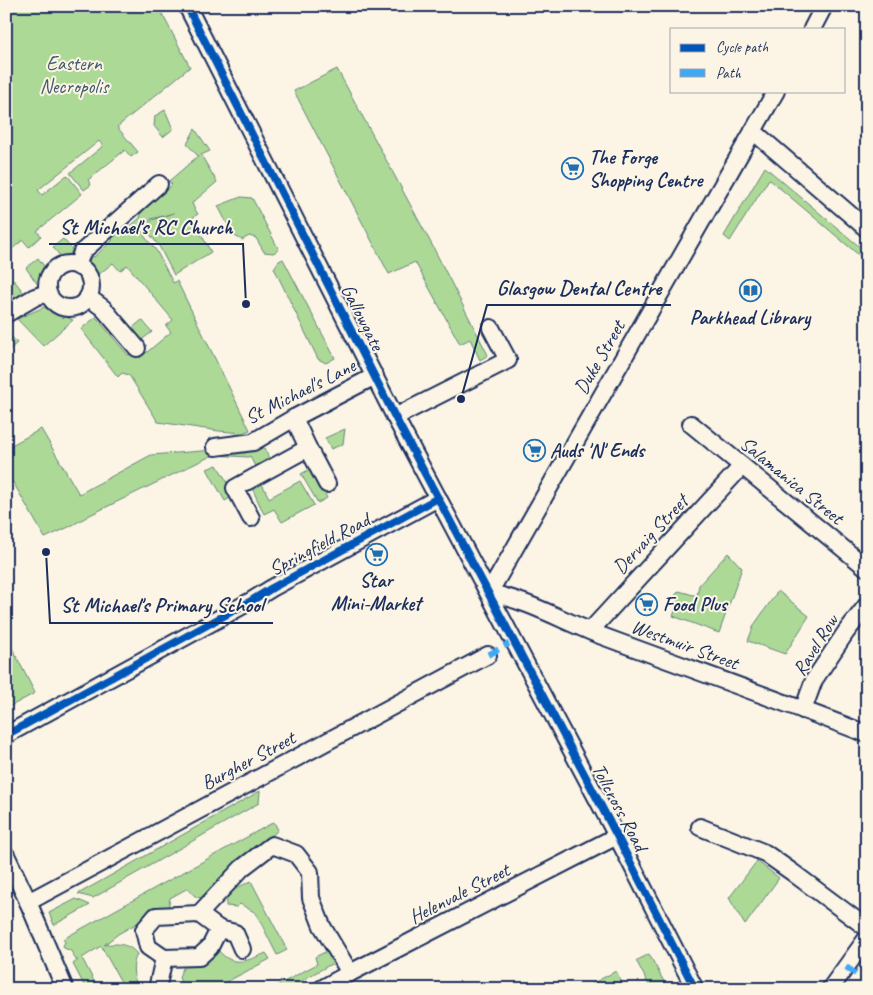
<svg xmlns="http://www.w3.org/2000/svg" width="873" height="995" font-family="Caveat,sans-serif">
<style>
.green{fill:#add997;stroke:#64847a}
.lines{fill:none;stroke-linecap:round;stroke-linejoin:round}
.minor-casing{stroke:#1b2f5e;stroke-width:20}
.minor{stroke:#fcf5e5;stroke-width:16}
.quiet{stroke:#3fa9f5;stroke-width:6;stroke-dasharray:12 6;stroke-linecap:butt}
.cycleway-casing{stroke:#fcf5e5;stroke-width:11}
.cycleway{stroke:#0057b8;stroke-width:8}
.labels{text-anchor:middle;stroke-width:4;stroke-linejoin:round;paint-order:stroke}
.park-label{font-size:20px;fill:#405a6c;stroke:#fcf5e5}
.poi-label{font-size:20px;font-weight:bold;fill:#1b2f5e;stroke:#fcf5e5;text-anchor:start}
.street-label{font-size:20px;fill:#1b2f5e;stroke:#fcf5e5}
.leader{fill:none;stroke:#1b2f5e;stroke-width:2}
.callout-dot{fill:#1b2f5e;stroke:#fcf5e5;stroke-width:2}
.callout-label{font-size:21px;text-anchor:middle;font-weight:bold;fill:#1b2f5e;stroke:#fcf5e5;stroke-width:4;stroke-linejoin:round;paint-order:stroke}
</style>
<rect width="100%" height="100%" fill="#fcf5e5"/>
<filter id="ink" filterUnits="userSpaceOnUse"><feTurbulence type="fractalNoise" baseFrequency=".02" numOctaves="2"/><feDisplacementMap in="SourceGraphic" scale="10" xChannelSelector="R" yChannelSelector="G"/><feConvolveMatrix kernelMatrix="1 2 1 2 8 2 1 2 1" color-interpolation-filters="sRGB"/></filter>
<g filter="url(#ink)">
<!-- green -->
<g class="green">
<path d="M6,6H158L190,67L117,127L138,152L131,157L125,150L88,180L91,185L84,190L70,173L103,146L99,141L38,190L42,195L67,175L82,194L37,231L41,236L29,247L23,240L6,254Z"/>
<path d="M337,69L432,245L488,355L480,360L470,339L460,344L415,262L389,274L294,91Z"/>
<path d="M165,110L173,129L163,137L154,126L155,116Z"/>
<path d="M195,129L210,151L201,155L217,182L192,203L194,208L198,214L192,218L211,252L174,275L159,246L145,228L152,220L174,213L151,219L141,229L145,237L156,250L173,283L177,281L250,430L242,433L219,431L158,422L129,375L122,373L118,377L81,329L96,317L128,355L136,354L140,358L171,332L166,326L173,320L127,265L120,271L113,263L98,275L81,258L86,255L94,257L112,241L113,232L120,235L140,218L142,209L172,185L169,181L198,156L187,144Z"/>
<path d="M765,167L867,253V262L769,179L730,241L724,236Z"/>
<path d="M241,197L252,198L279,250L273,253L264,252L256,238L249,236L242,240L233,235L218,206Z"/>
<path d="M63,239L72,249L69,259L63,260L53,247Z"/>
<path d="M38,258L47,270L38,285L26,268Z"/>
<path d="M283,259L335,358L326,363L318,359L274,268L279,261Z"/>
<path d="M13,279L24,293L10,301L6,297V285Z"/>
<path d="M44,307L73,320L43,346L17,319Z"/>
<path d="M142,320L152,332L140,341L131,329Z"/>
<path d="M6,330L17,343L9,350L6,347Z"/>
<path d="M41,429L79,494L151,455L214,450L245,453L263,446L272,464L257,471L250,456L248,457L213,455L90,515L71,526L45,538L13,482L6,485V448Z"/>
<path d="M345,429L343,444L331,449L325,438Z"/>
<path d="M217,465L235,495L225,501L207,469Z"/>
<path d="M312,468L327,498L318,503L301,474Z"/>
<path d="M300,481L314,505L282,522L274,509L264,514L252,488L262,484L269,498Z"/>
<path d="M728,553L742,568L719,633L673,616L679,601L673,598L679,591L697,596L699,585Z"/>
<path d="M778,591L809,616L785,654L748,641L754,625Z"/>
<path d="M8,640L35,693L9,707L6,702V641Z"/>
<path d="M260,791L259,803L93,898L78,894Z"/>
<path d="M274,822L278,830L210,893C199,901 195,898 188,888L170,898L168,910L159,911L118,934L104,945C116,943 128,943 137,954C131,966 133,978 139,989H125L101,946L82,958L98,989H85V987L73,964L78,960H76L71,951L64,948L63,946L65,942L63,939Z"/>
<path d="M757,861L779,878L745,925L729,898Z"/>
<path d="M251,881L287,950L277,955L256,913L240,904L237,907L226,906C226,890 238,888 251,881Z"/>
<path d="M76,899L90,905L54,925L49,913Z"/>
<path d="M218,950C233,968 247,961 266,953L270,959L213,989H189L186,983L182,986L179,977C180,974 182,969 185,966C196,958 207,968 218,950Z"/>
<path d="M329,950L335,962L304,979C297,990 283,989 271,989L317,964L315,957Z"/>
<path d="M649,954L668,989H651L638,964L636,961Z"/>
<path d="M616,971L625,989H582Z"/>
</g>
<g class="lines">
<defs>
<g id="minor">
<path d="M187,6L395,417L617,836L695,989"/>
<path d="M812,29L824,6"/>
<path d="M753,131L867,229"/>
<circle cx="69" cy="286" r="22"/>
<path d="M79,267V261L82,252L159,184"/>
<path d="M88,297L103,308L137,348"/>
<path d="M6,314L35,297L47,293"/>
<path d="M395,417L508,360L491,328"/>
<path d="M294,418L308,448"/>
<path d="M691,424L867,568"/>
<path d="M215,447L253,442L294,418L375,376"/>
<path d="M251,518L235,488L308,448L327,484"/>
<path d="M489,593L776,91"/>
<path d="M489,593C528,600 565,622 602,636C691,669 779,700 867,734"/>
<path d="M590,631L742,466"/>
<path d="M803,710L814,680L846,632L867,605"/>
<path d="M6,735L251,601L272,588L438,498"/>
<path d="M700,827L765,853L792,872L867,928"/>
<path d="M6,855L26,897L65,989"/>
<path d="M28,902L488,655"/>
<path d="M219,929L235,933L242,949"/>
<path d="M164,958L199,957L210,947L219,929L199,914"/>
<path d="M157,989L164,958L148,947L144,930L156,916L199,914L242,868L272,845L296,854L310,872L311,898L322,926L350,973"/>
<path d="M321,989L350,973L617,836"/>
<path d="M830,989L867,938"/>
</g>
</defs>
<!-- minor casing -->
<use href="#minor" class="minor-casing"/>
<!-- minor -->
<use href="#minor" class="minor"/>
<!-- quiet -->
<g class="quiet">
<path d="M488,655L514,641"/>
<path d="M846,967L867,981"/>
</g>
<defs>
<g id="cycleway">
<path d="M187,6L395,417L617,836L695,989"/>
<path d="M6,735L251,601L272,588L438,498"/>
</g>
</defs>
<!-- cycleway casing -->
<use href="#cycleway" class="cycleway-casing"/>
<!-- cycleway -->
<use href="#cycleway" class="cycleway"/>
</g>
</g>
<!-- icons -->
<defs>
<symbol id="supermarket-ring" viewBox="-11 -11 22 22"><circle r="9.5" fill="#fcf5e5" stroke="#1f6fb2" stroke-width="1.5"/><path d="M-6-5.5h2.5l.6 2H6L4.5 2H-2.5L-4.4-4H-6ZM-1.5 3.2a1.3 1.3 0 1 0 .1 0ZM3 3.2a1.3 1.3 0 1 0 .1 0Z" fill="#1f6fb2"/></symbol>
<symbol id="library-ring" viewBox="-11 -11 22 22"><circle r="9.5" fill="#fcf5e5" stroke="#1f6fb2" stroke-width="1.5"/><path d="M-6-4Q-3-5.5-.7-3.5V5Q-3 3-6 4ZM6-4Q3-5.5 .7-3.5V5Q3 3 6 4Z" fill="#1f6fb2"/></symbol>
</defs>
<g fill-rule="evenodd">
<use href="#supermarket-ring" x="560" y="156" width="25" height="25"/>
<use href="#library-ring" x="738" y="278" width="25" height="25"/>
<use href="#supermarket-ring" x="522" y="438" width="25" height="25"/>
<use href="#supermarket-ring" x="364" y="542" width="25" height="25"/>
<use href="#supermarket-ring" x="634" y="592" width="25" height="25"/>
</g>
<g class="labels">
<!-- park labels -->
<g class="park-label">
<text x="74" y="70">Eastern<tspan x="74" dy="23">Necropolis</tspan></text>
</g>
<!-- poi labels -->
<g class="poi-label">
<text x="589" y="164">The Forge<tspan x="589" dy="23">Shopping Centre</tspan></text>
<text x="750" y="324" text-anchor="middle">Parkhead Library</text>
<text x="550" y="457">Auds 'N' Ends</text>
<text x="376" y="587" text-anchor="middle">Star<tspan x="376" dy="23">Mini-Market</tspan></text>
<text x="663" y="611">Food Plus</text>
</g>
<!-- street labels -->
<g class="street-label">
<text transform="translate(363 317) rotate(63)" y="7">Gallowgate</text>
<text transform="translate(599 357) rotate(-60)" y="7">Duke Street</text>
<text transform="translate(300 391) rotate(-27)" y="7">St Michael's Lane</text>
<text transform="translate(792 480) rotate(39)" y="7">Salamanica Street</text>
<text transform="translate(650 534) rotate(-47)" y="7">Dervaig Street</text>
<text transform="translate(319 544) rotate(-28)" y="7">Springfield Road</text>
<text transform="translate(685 644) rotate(20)" y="7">Westmuir Street</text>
<text transform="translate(815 645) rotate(-58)" y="7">Ravel Row</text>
<text transform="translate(248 760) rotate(-28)" y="7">Burgher Street</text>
<text transform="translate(620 807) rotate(62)" y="7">Tollcross Road</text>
<text transform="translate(459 893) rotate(-27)" y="7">Helenvale Street</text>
</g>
</g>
<!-- callouts -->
<path class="leader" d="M246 304L243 244H49M461 399L487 305H671M46 552L50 623H273"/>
<g class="callout-dot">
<circle cx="246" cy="304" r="5"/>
<circle cx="461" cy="399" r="5"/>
<circle cx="46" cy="552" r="5"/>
</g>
<g class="callout-label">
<text x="146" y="234">St Michael's RC Church</text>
<text x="579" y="295">Glasgow Dental Centre</text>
<text x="162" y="612">St Michael's Primary School</text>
</g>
<!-- margin -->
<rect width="873" height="995" fill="none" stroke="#fcf5e5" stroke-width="25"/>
<rect x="12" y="12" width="848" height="970" fill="none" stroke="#1b2f5e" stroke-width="2" filter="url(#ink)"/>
<!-- legend -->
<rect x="670" y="28" width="175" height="65" fill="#fcf5e5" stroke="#a2a6af"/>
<rect x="680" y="44" width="25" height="8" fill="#0057b8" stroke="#a2a6af"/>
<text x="716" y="52" font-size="15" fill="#1b2f5e">Cycle path</text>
<rect x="680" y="69" width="25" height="8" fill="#3fa9f5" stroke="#a2a6af"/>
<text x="716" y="78" font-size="15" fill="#1b2f5e">Path</text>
</svg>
